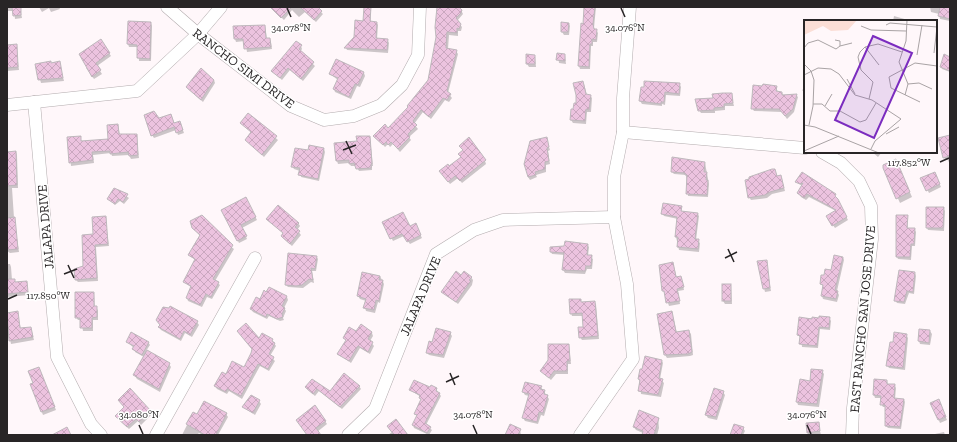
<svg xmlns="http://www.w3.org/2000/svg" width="957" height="442" font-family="'Zilla Slab',serif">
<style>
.shadow{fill:#0003}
.building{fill:url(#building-cross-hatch);stroke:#beb8bc}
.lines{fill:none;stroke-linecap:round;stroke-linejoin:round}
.minor-casing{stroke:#b3acae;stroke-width:13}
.minor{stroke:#fff;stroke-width:12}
.ticks{fill:none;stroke:#282526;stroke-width:1.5}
.labels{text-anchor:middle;stroke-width:3;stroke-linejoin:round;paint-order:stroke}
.street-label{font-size:13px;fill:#282526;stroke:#fff}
.inset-road{fill:none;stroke:#a9a3a5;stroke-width:1}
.view{fill:#7b2cbf;fill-opacity:0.15;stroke:#7b2cbf;stroke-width:2}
.inset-edge{fill:none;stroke:#282526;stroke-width:2}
.ticks-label{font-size:10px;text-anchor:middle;fill:#282526;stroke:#fff;stroke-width:3;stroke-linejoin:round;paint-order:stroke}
</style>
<defs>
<pattern id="building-cross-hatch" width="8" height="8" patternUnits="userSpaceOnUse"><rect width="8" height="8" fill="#ecc3df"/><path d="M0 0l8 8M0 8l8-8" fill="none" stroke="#caa7bf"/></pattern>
</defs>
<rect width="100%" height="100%" fill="#fff7fa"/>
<!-- shadow -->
<g class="shadow">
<path d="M7,7H20L22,18L15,19L14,11H7Z"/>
<path d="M39,7H59L60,9L51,12L49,8L42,12Z"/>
<path d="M271,7H316L323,14L316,22L305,12L299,17L292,10L284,20Z"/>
<path d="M365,7H370L371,22H376L378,25L377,39L387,40L389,43L388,53L347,50L346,48L355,37L364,22Z"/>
<path d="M438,7H448L461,10L463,14L457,21L462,27L461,31H458V36L449,35L448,49L456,51L458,54L448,93L452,98L449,102L445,100L431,119L423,112L414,124L418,129L409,137L411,140L400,152L393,144L390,147L388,144L385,147L375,136L388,129L409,108L428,81L437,37Z"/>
<path d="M585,7H596L594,28L598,33L597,42H593V46H591L590,69H580L579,66Z"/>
<path d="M670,7H686V8Z"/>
<path d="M930,7H950V21L940,19L939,14L931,12Z"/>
<path d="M894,16L908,20V21H893Z"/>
<path d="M129,22L151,23L152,26L151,61H139L138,47H129L128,44Z"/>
<path d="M569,24L570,26L569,35H564L562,32Z"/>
<path d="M265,26L267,39H270L271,42L272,49L247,52L245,41L236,42L235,39Z"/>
<path d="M16,45L19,70L7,71V46Z"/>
<path d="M301,46L302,49L300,52L315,66L303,81L290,70L282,80L272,71Z"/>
<path d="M109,53L111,56L97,66L102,74L94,79L86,68Z"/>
<path d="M558,54L565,55L566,64L559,63Z"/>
<path d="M535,56L536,67H529L527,64Z"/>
<path d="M950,58V72L942,69L941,67Z"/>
<path d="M337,60L364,73L365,76L360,87L357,86L351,99L335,92L334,89L338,80L330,74Z"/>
<path d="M59,62L64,81L41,83L36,65Z"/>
<path d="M214,80L215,83L203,102L187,88Z"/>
<path d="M584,84L587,95L590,96L592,98L591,112H587L586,124L573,123L571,120Z"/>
<path d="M679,84L681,87L680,96L666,95L665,105L662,104V106L642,104L640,101Z"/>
<path d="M776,87L778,92L782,93L784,96L796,95L798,97L794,112L787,119L782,112L754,111L752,108Z"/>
<path d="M805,88V93L802,90Z"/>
<path d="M731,94L734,106H725V110L715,111V113H701L699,110L714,99Z"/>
<path d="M171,115L175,124L181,125L184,133L178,135L176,130L154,138L152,135L159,120Z"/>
<path d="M249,115L278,140L264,157L246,140L252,133L242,123Z"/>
<path d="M118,125L120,135H136L139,158L131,159L129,155L112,156L111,153L93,155L94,163L71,166L68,138L80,137L82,142L109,139Z"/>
<path d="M370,137L373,166H372V170L359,171L356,166H351L349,163L338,164L337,161L358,142Z"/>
<path d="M546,138L550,150L548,151L550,164L546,165V172L536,175L537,177L530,180L528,177Z"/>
<path d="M950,138V165L948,160H945L944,157Z"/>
<path d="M324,149L325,152L319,181L301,177L300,171L294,169L292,166L308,151Z"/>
<path d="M462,149L485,161L486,164L462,183L458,178L450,184L442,174L462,157L463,151Z"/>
<path d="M16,152L17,155L18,188H12L14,218L19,252L10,253L7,251V153Z"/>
<path d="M872,152H882L878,157Z"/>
<path d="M896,160L912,197L900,203L883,166Z"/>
<path d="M705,163L709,184L708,197L688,196L686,175L674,174L672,172Z"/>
<path d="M802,173L835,195L848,220L835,228L827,217L836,211L809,197L806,200L801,197L799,194L803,187L797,182Z"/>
<path d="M936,176L941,187L929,193L922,179Z"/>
<path d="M777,177L782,179L785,191L772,194L767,198L751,200L749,197Z"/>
<path d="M118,190L129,198L124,204L120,201L115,205L108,199Z"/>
<path d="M246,198L257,220L242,228L247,239L239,243L222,210Z"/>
<path d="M681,207L682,212L697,214L699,216L696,240L700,243L699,252L679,250L676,237L678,219L664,216L662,213Z"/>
<path d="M943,208L945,211L944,231L928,230L927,228Z"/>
<path d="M907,216L908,229H914L916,232L915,246H912L911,260L898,259L897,257Z"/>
<path d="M105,217L109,246L96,247L98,281L78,282L76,280L84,266L94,235Z"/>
<path d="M194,219L234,249L215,281L220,285L212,299L207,297L202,307L188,301L187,298L192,288L184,282L195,260L190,255L200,236L191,225Z"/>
<path d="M267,219L298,223L300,226L297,230L301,235L292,246L284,239L282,237L284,234Z"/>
<path d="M383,222L409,227L415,224L422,238L410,244L404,236L393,241Z"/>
<path d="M587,245L589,247L588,256L593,259L592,269H587L585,274L565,273L563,270L565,255L552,254L551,252Z"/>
<path d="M316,256L318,259L316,271H312L314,283L311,282L303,288L288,287L286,285Z"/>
<path d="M843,257L844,260L837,291L839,295L837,302L823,299L822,296L824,287L821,284Z"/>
<path d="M766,261L771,291L765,292L758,262Z"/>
<path d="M673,263L677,278L681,277L682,280L684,290L678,291L680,304L669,306L665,294L663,291Z"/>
<path d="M7,264H10L11,267L12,280L16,283L26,282L29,295L7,297Z"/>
<path d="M915,273L916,276L914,294L909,293L905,304L897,303L895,300Z"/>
<path d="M380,276L384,284L380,303L378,302L375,313L366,311L365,308L366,301L360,299L358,296Z"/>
<path d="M461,276L471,277L473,280L472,285L458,304L442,292Z"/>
<path d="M731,285L732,304H725L723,301Z"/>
<path d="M269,288L287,297L288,300L284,308L286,311L283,318L284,320L280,321L269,316L267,319L253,312L251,309Z"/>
<path d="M94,293L95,307L98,310V320H93V331H83L81,320H78L76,317Z"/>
<path d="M580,300L582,303L594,302L596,304L599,339L582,340L580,337L584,328L583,316H572L571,313Z"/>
<path d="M17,312L21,329L31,328L34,340L11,344L7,324V314Z"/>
<path d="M672,312L677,333L689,331L691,334L693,355L690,356L667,358L665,355Z"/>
<path d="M800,318H829L831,321L830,330L820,329L818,348L802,347L801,338L798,335Z"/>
<path d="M197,322L199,325L192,337L185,333L181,341L161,330L159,327Z"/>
<path d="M361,325L372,333L373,336L370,341L374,346L370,354L360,348L351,363L339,354L346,341L344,338L356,333Z"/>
<path d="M920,330L930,331L932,334L930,345L920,344L919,341Z"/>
<path d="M238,332L259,340H272L276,346L270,356L275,361L269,371L260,366L242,399L229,391L227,394L217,389L215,386L226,375L244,369L253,350Z"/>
<path d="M450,333L452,336L444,358L429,355L427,353L433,343Z"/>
<path d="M906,335L908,338L905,370L889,368L887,365L894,343Z"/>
<path d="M127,342H148L150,345L146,351L169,364L171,367L160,392L137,379L135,376L144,357L135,352L134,348Z"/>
<path d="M569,345L571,364H568V374H556L551,380L541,371Z"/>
<path d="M662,361L663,363L660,379L664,383L661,397L641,394L639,379Z"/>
<path d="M40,371L56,410L43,415L31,385L34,384Z"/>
<path d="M822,371L824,374L819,407L798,405L797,402Z"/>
<path d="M312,380L330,392L359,386L361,389L342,409L319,391L315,396L308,390L306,387Z"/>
<path d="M887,381L888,385H894L896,388L895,399L904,400L905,402L901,429L888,428L886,426V407H883L881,404L882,398H875L874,395Z"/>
<path d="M526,383L541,387L549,399L544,416L541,415L538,424L525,421L523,418L529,396L525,395L523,392Z"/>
<path d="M436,389L441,396L426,425L432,430L429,435L414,428L413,425L417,417L415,414L422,401L421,397L410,390Z"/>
<path d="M723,392L725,395L717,420L708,418L706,415Z"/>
<path d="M259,401L261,404L255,415L243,407Z"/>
<path d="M931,403H940L947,420L940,423Z"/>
<path d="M150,411L152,414L141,425L138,421L129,429L118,419Z"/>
<path d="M193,413L197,415L226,414L228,417L218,435H203L199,433L197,435H182Z"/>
<path d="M658,418L659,428L657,435H643V433L636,430L634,427Z"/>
<path d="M325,421L327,424L317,432L320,435H308L299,423Z"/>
<path d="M818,423L821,435H808L807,424Z"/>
<path d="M743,428L745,431L743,435H731Z"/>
<path d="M520,430L521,435H506Z"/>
<path d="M392,432L407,435H388Z"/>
<path d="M944,432L945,435H936L935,434Z"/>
</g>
<!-- building -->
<g class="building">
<path d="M12,7H21V15L13,16Z"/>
<path d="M270,7H292L281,18Z"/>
<path d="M300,7H318L322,11L314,20Z"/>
<path d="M364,7H371L370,21L377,22L376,38L388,39L387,50L344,48L354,37L355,20L363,21Z"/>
<path d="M437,7H459L462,10L461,13L456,18L461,24L459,29L457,28V33L447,32L446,48L457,50L447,91L451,94L447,100L443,98L429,117L421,110L413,121L417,125L408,134L410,137L398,149L391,142L388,145L386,142L383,145L373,136L385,124L388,128L408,107L407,106L428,80L436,37L435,27Z"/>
<path d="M584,7H595L593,24L594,29H597L596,40L592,39V44H590L589,67L578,66L581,23L583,24Z"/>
<path d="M940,7H950V19L938,16Z"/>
<path d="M128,21L151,22L150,59L137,58V45L127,44Z"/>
<path d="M561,22L569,23L568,32H561Z"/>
<path d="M265,25L266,38H270L271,47L244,49L243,39H234L233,26Z"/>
<path d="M101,39L110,53L96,63L101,70L92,77L79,54Z"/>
<path d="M296,41L302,45L299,49L314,62L301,79L288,68L280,78L271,71Z"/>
<path d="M17,44L18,67L7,68V45Z"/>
<path d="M557,53L565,54V61L556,60Z"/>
<path d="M526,54L535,55V64H526Z"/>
<path d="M944,54L950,57V71L940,67Z"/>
<path d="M336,59L364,72L358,85L355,84L349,97L333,89L338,78L329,74Z"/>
<path d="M51,61V63L60,61L63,78L38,80L35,64Z"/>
<path d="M201,68L214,80L201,100L186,87Z"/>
<path d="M583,81L586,94L591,95L589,110L586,109L585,121L570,120L571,109H573L574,103H576V95L573,83Z"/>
<path d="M644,81L680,83L679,94L665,92L664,102H661V104L639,101L641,87H644Z"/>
<path d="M763,84L777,86L776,91L782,92V95L797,94L793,109L785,116L779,109H751L753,85L762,86Z"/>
<path d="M723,93H732L733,103L724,104V107L714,108V110L698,111L695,99L713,98L712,94Z"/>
<path d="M154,111L159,118L171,114L174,123L180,121L183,130L176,133L174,127L151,136L144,115Z"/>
<path d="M248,113L277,136L262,155L245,140L251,132L240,123Z"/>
<path d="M118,124L119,134H137L138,155L129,156L128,152L110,154V151L92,152L93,160L69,163L67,137L81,136V141L108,139L107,125Z"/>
<path d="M950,135V156L943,158L938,138Z"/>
<path d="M356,136H370L372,164H371V168L356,169L354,163L349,164V160L336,161L334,143L357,141Z"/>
<path d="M469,137L486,160L460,181L455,176L448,182L439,171L448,164L449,166L461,157L458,154L463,150L459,146Z"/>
<path d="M547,137L549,147L547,148L549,161L545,162V169L535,172L536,175L528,177L524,164L530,141Z"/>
<path d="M309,145L324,148L318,179L298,175L300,168L291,167L295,148L308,150Z"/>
<path d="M16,151L17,185L7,186V152Z"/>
<path d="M672,157L705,162L704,172H707L706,180H708L707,195L686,194L687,175H685V173L671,172Z"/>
<path d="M896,159L910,192L896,199L883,168V165Z"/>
<path d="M772,169H775L777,176L781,175L784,188L770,192L765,195L748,198L745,180L749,179V177Z"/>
<path d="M802,172L836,194L835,196L838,199L847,217L832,226L826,216L836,210L807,194L804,198L797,193L803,183L800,184L795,182Z"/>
<path d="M935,172L940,184L926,191L920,178Z"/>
<path d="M114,188L128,194L123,202L118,199L115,204L107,199Z"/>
<path d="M246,197L256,217L241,225L247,236L237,241L221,210Z"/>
<path d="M663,203L682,206L681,211L698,213L695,239H699L698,249L677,247L678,237H675L677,217L661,214Z"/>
<path d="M278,205L299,223L295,227L300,231L290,244L281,236L283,233L266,219Z"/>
<path d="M926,207H944L943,228H926Z"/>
<path d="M403,212L410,226L416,223L421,235L407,242L402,234L390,239L382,222Z"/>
<path d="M202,215L233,245L213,279L219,282L211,297L206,294L200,305L186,298L191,286L183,282L195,259L188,255L200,235L192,228L190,221Z"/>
<path d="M896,215H908L907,228H915L914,244H911L910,257H896Z"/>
<path d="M106,216L108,244L95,245L97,278L75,280L74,269L83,266L82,235L93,234L92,217Z"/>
<path d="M15,217L18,249L7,250V218Z"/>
<path d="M565,241L588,244L587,255H592L591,266H586L585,271L562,270L564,253L550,252V247L564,246Z"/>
<path d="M288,253L317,256L315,269L311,268L313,280L309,279L302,285L296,286L285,285Z"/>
<path d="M834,255L843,257L835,290L838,291L836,299L821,296L823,285L820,284L821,275H824L825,269L831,270Z"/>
<path d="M767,260L770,288L763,289L757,261Z"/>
<path d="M673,262L676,277L681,276L684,287L677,289L680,301L666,303L664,291H662L659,265Z"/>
<path d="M899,270L915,272L913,292L907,291L904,302L894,301Z"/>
<path d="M456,271L461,275L464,271L472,277L469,280L471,281L456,302L441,292Z"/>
<path d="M362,272L380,276L379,280H383L379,301L376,300L374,310L363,308L366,299L357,296Z"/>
<path d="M7,279H15V282L27,281L28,292L7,294Z"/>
<rect x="722" y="284" width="9" height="17"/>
<path d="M269,287L287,296L282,306L285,308L282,314L283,317L277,319L267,314L266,317L250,309L256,297L260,299L264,290L266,292Z"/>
<path d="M75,292H94V306H97V317L92,318V328H80V318H75Z"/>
<path d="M569,299H581V302L595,301L598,336L579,338L578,327H583L582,313L570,314Z"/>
<path d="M170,306L198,321L190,335L184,331L180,339L158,327L160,325L156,320L163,307L169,308Z"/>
<path d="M18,311L20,328L31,327L33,337L9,341L7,313Z"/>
<path d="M672,311L676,332L689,330L692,352L688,354L664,355L657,314Z"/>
<path d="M819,316L830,317L829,328L819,327L817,346L799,344L800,336L797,335L799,317L812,319V317L819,318Z"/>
<path d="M246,323L259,338L262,333L273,339L272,341L275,343L269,354L274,357L268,369L258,364L241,396L227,389L226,392L214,386L222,372L226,374L232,361L244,367L251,353L252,349L237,331Z"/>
<path d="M361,324L372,332L368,339L373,342L368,352L358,346L349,361L337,354L346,340L343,338L349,327L356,331Z"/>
<path d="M436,328L451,332L443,355L426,353L429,341L432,342Z"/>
<path d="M919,329L930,330L929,343L918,341Z"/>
<path d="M131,332L149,342L142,355L132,349L134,346L126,342Z"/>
<path d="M894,332L907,334L903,368L886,366L890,342H893Z"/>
<path d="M548,344H569L570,361H567V371H554L549,378L540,371L548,360Z"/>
<path d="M147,350L170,363L159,389L133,375Z"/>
<path d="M645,356L662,360L659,378L663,379L658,395L638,391L640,380L638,379L640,369H642Z"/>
<path d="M39,367L55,407L41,412L30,384L33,383L28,371Z"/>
<path d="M811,369L823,370L817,404L796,402L800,379L810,381Z"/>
<path d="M344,373L360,386L340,407L317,389L313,394L305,387L312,379L330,391Z"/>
<path d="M874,379L887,380V384H895L894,398L904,399L900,427L885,426V405H880L881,396L873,395Z"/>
<path d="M414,380L430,387L431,385L437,388L436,391L440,393L425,423L431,427L427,433L412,425L417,415L414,414L421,399L419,398L420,395L409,390Z"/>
<path d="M525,382L542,386L540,389L545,390L544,394L548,395L543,413L539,412L537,422L522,418L529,394L522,392Z"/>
<path d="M130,388L151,411L139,422L136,419L127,427L115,416L124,407L118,400Z"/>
<path d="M714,388L724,391L716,417L705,415Z"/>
<path d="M251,395L260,400L253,413L242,407Z"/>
<path d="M939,399L946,417L938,420L930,403Z"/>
<path d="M204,401L227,413L216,435H205L186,424L193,412L197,414Z"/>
<path d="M315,405L326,421L316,428L321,435H307L296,420Z"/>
<path d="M639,410L659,418L654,435H642L643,431L633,427Z"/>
<path d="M396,419L408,435H394L387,426Z"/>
<path d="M819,422L820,431L807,433L806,423Z"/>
<path d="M510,424L521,429L518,435H505Z"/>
<path d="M734,424L744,427L741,435H730Z"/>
<path d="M67,427L71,435H52Z"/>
</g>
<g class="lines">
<defs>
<g id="minor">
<path d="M167,7L198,34L291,106L324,120L354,116L381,105L402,85L418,55L420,7"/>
<path d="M34,102L57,357L91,424L101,435"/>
<path d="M7,105L137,91L198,34L221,7"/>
<path d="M623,132L805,148"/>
<path d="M822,152L841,163L859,181L871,206L872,239L853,408L852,435"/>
<path d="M156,435L255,258"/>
<path d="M348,435L375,409L436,254L474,230L503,220L614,217"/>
<path d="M580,435L633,359L627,284L614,217V177L623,132V98L630,7"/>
</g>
</defs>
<!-- minor casing -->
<use href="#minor" class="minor-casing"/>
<!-- minor -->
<use href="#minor" class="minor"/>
</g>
<!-- ticks -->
<path class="ticks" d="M287,8L291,17M621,8L625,17M346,141L352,154M343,150L356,145M940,162L949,158M728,249L734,262M725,258L737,252M68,265L74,278M64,274L77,269M8,299L17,295M450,373L455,385M446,382L459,376M139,425L143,434M473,425L477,434M807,425L811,434"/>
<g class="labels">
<!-- street labels -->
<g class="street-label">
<text transform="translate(244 68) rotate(37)" y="5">RANCHO SIMI DRIVE</text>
<text transform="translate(45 227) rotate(-95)" y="5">JALAPA DRIVE</text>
<text transform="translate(420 296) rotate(-67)" y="5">JALAPA DRIVE</text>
<text transform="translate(862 319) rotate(-85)" y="5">EAST RANCHO SAN JOSE DRIVE</text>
</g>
</g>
<!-- overview -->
<g transform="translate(804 20)">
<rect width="133" height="133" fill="#fff7fa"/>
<path d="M0,0H53L44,10L27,11L19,6L0,15Z" fill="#fbded6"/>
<path class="inset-road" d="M82,5L86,3L133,7M57,6L67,10L102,11M36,26L48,23M61,27L75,45M0,28L4,23L14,20L32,29L36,26V21L31,20M130,33L133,7M113,35L118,5M0,44L7,51L10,60L9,86L5,105M0,55L14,48L27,49L35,54L51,75L68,80L97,99M43,59L51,74M104,64L115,63L128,69M101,75L104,64L95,42L102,21L103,0M65,79L69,62L57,50L54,37L56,32L61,27L74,24L98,32M116,82L87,68L85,57L111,43L133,46M9,84H18L26,91H36L56,102L62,100L72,83M21,86L28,74M0,105L11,107L75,133M82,114L95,107M67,129L71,121L97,99M0,131L35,116"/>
<path class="view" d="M69,16L108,33L70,118L31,100Z"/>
<rect width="133" height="133" class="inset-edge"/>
</g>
<g class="ticks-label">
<text x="291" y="31">34.078°N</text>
<text x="625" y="31">34.076°N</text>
<text x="909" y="166">117.852°W</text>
<text x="48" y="299">117.850°W</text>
<text x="139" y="418">34.080°N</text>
<text x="473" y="418">34.078°N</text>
<text x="807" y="418">34.076°N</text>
</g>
<!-- border -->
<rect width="957" height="442" fill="none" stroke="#282526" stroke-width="16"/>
</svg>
